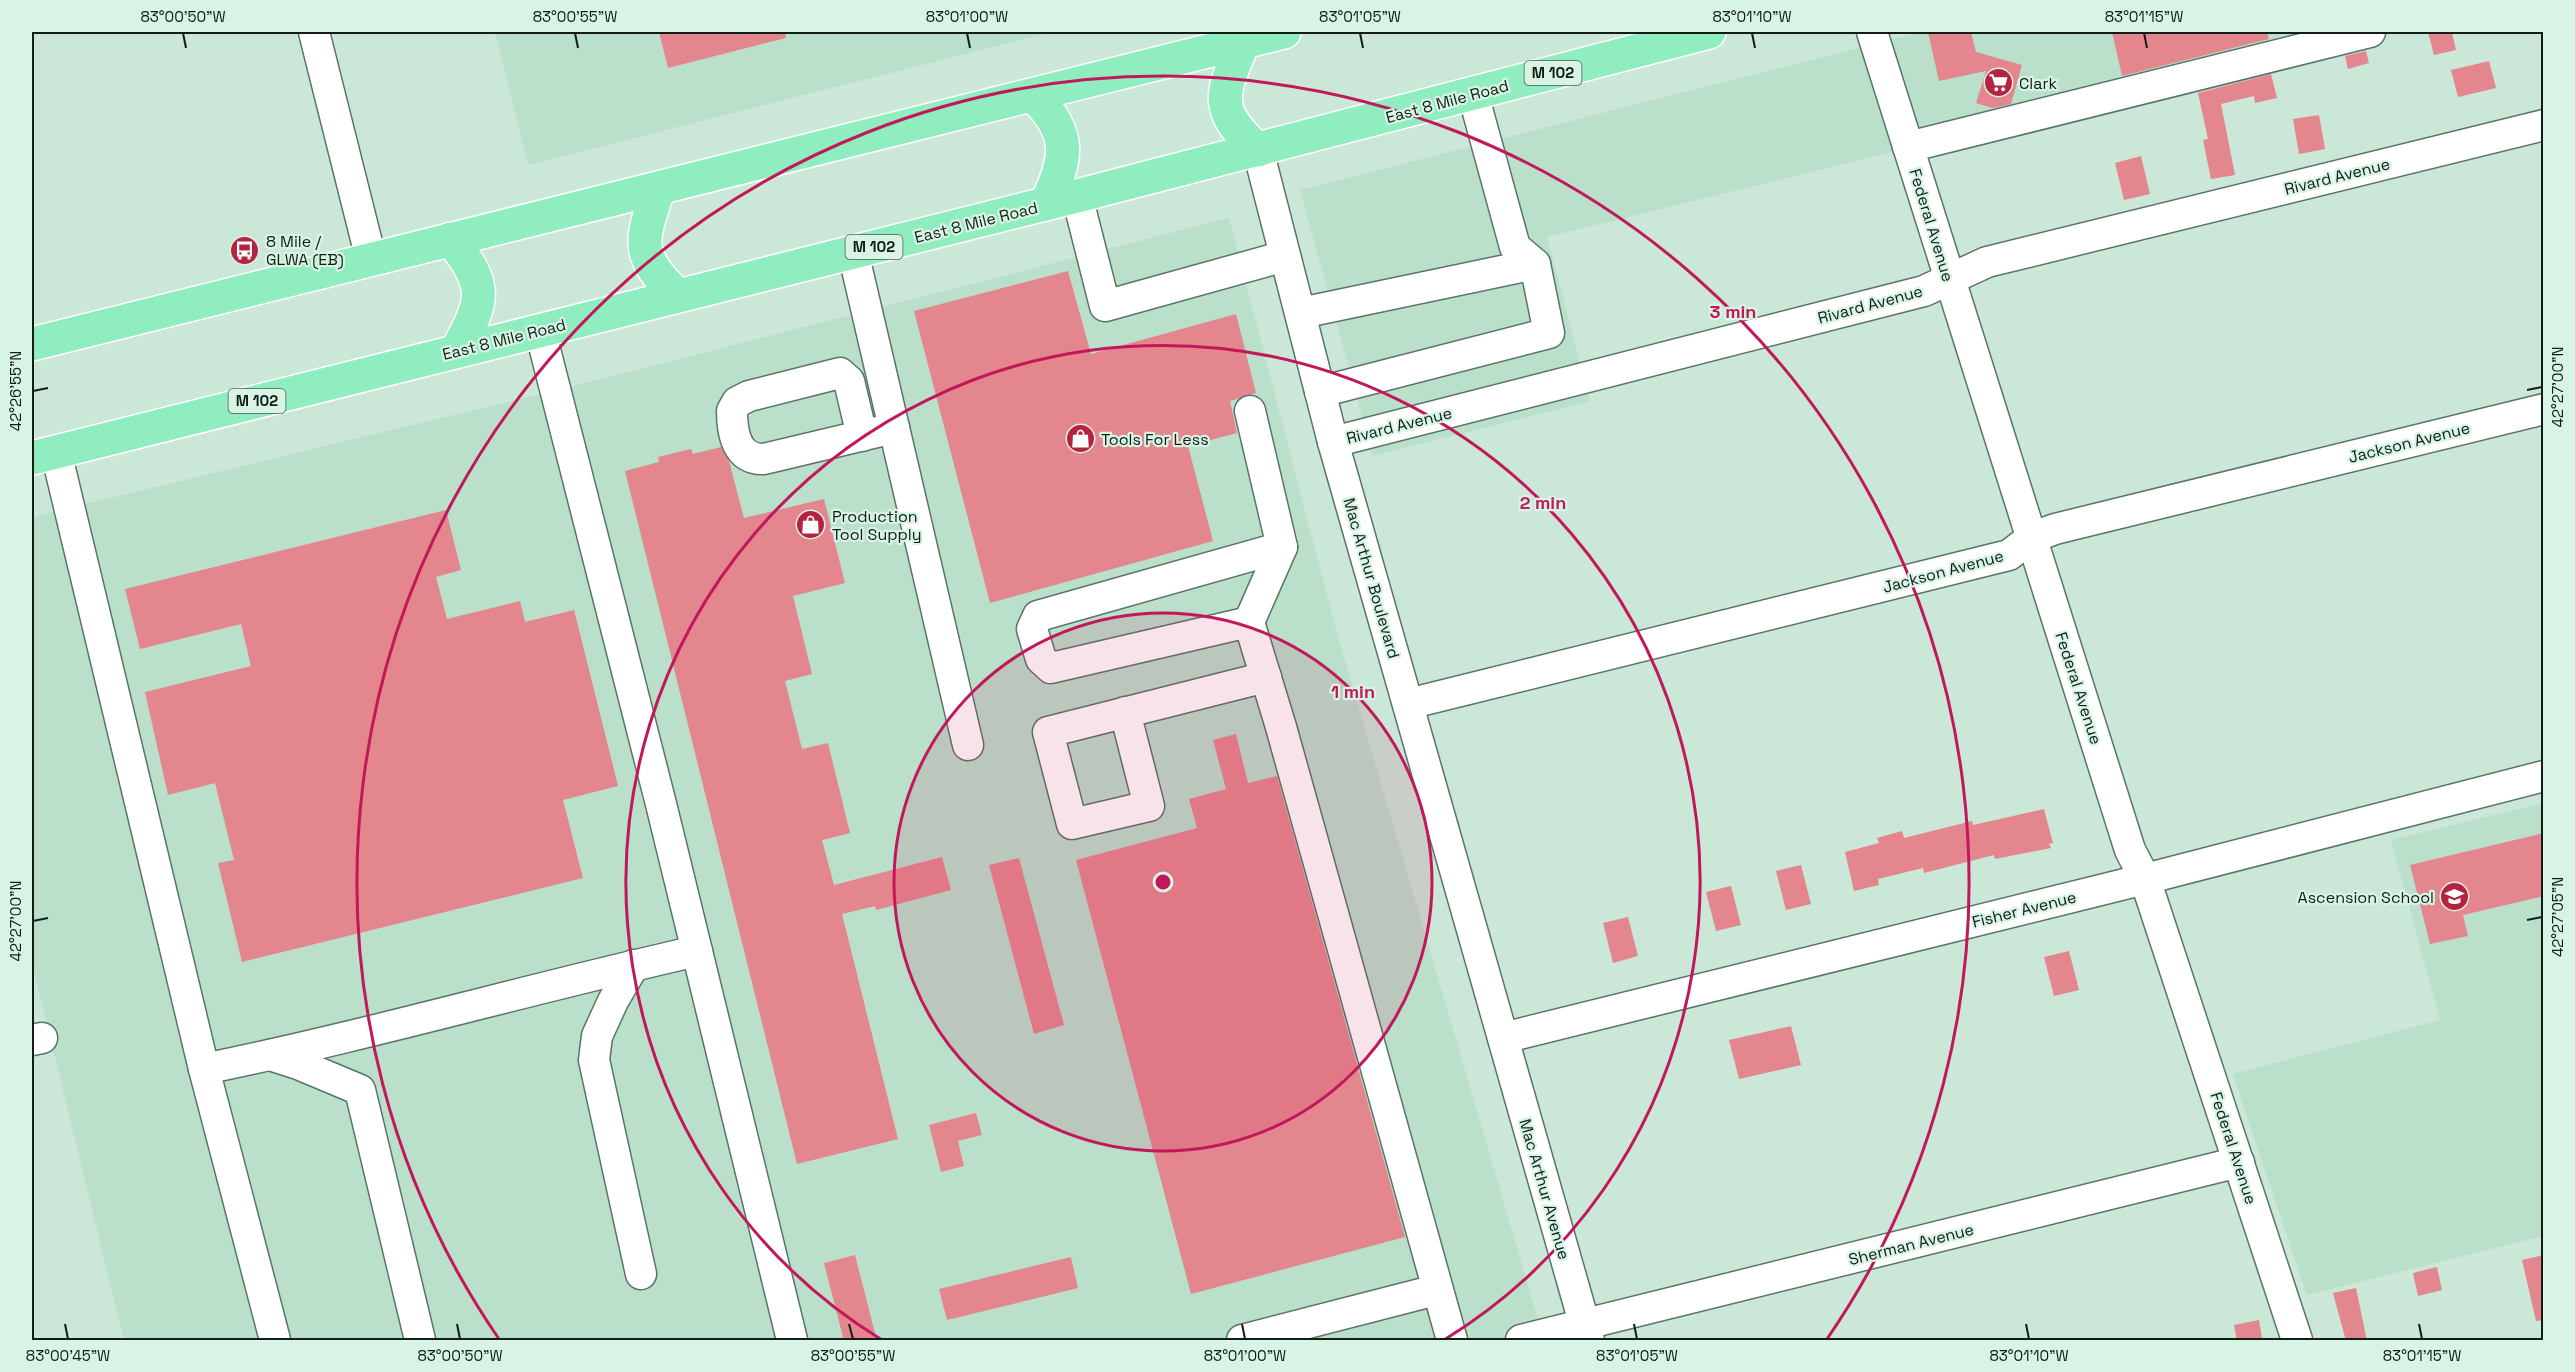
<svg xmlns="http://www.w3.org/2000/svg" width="2575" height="1372" font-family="'Space Grotesk',sans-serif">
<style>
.built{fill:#badfcb}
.building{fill:#e4868d}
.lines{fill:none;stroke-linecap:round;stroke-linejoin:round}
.minor-casing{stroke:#5a7466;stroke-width:33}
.highway-casing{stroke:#fff;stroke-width:36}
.minor{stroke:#fff;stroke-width:30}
.highway{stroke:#8fedbf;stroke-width:33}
.ticks{fill:none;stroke:#121d17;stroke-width:2}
.ring{fill:none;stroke:#c2185b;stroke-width:3}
.labels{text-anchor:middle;stroke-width:4.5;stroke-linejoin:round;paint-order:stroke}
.shield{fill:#d7f4e4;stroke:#4d5e54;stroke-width:1.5}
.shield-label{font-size:15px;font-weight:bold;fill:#121d17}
.poi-label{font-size:16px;fill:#121d17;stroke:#d7f4e4;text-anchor:start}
.street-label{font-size:16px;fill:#121d17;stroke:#d7f4e4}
.centre{fill:#c2185b;stroke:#d7f4e4;stroke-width:3}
.ring-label{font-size:18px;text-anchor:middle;font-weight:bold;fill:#c2185b;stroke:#d7f4e4;stroke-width:4.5;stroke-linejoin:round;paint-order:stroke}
.neatline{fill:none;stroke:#121d17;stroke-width:2}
.ticks-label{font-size:15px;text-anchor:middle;fill:#121d17}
</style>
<rect width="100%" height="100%" fill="#cae7d7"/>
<!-- built -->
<g class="built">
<path d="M495,32H1052L528,165Z"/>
<path d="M1921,32H2376L1547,237L1590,401L1373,456L1300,190Z"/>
<path d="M1229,218L1336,630L1544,1340H124L32,963V517L578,385Z"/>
<path d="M2543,803V1236L2307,1295L2233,1074L2440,1020L2391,840Z"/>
</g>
<!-- building -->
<g class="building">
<path d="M659,32H785L786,38L668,68Z"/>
<path d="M1928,32H1971L1976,52L2022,65L2011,104L1993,108L1976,103L1986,71L1939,81Z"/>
<path d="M2112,32H2267L2269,39L2122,76Z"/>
<path d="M2428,32H2452L2456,50L2434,55Z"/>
<path d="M2366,51L2369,63L2348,69L2345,56Z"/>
<path d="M2489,61L2496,88L2458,97L2451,70Z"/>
<path d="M2271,74L2277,98L2255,103L2254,96L2221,104L2235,175L2211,179L2203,140L2208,139L2198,93Z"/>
<path d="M2319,115L2325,149L2299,154L2293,119Z"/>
<path d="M2141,156L2150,194L2124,200L2115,163Z"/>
<path d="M1068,271L1091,354L1236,314L1256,393L1230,401L1237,433L1188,446L1213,541L990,603L914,311Z"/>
<path d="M721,447L729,461L744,518L824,499L845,583L793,596L812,674L785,681L802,749L828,743L850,833L822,840L834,885L942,857L951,890L876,910L875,906L842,914L898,1139L797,1164L625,471L659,462L658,457L691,449L693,454Z"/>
<path d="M446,510L461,570L436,577L447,619L520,601L525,622L574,610L618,786L563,800L583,878L242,962L218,863L234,860L215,783L168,795L145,692L251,666L241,624L140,649L125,589Z"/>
<path d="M1236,734L1248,783L1277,776L1405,1237L1191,1294L1076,860L1197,828L1189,799L1226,789L1213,740Z"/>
<path d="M2044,809L2053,843L2049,844L2051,848L1995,859L1994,855L1924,873L1923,868L1878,879L1879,885L1854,891L1845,852L1879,843L1877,838L1902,831L1904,838L1972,821L1973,825Z"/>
<path d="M2544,833V896L2463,915L2468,936L2430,944L2410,865Z"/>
<path d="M1019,858L1064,1025L1034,1034L989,865Z"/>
<path d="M1801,865L1811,904L1786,910L1776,871Z"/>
<path d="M1731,886L1741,925L1716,931L1706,892Z"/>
<path d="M1628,917L1638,956L1613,963L1603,923Z"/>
<path d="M2069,951L2079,990L2054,996L2044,957Z"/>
<path d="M1791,1026L1801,1065L1739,1079L1729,1040Z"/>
<path d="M976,1113L982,1135L958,1141L964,1166L941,1172L929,1125Z"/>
<path d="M855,1255L877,1341H844L824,1263Z"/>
<path d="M2544,1255V1320L2536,1321L2522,1260Z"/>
<path d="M1071,1257L1078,1288L947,1320L939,1289Z"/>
<path d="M2437,1267L2442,1290L2418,1296L2413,1273Z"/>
<path d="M2356,1288L2367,1341H2346L2333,1293Z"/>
<path d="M2259,1320L2262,1338L2237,1341L2234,1325Z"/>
</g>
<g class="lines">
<defs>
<g id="minor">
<path d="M314,32L371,259"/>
<path d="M1872,32L2130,850L2145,879L2297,1340"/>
<path d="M1908,147L2370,32"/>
<path d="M1258,150L1333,442L1589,1340"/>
<path d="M1077,196L1105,306L1285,256"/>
<path d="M853,252L968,745"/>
<path d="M1301,313L1535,264"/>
<path d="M540,330L661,804L792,1340"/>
<path d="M1320,392L1549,333L1535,264L1515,247L1473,94"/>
<path d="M1250,411L1282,547L1038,616L1032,629L1041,659L1051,668L1249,622L1281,727L1452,1340"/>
<path d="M862,436L849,381L840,373L749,396L737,402L732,411C732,434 737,460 764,459L894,428"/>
<path d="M1333,442L1924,291L1987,262L2544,125"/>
<path d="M56,452L204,1069L275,1340"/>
<path d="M1249,622L1282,547"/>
<path d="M1408,704L2009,555L2031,538L2055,529L2544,409"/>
<path d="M1125,712L1149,806L1072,824L1048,732L1266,677"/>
<path d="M634,965L613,1001L597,1036L594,1060L641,1274"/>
<path d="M1503,1038L2145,879L2544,776"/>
<path d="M32,1040L42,1038"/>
<path d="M270,1055L298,1064L360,1090L420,1340"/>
<path d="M204,1069C370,1035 532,988 697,951"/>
<path d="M1242,1340L1436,1290"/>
<path d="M1521,1340L2239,1162"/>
</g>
<g id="highway">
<path d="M1243,43C1221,95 1213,109 1258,150"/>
<path d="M1034,96C1072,134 1068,157 1046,204"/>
<path d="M659,188C641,240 634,254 677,295"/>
<path d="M451,239C488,287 485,299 457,350"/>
<path d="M32,344L1284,32"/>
<path d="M32,458L1077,196L1709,32"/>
</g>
</defs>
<!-- minor casing -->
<use href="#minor" class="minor-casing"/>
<!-- highway casing -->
<use href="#highway" class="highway-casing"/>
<!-- minor -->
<use href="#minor" class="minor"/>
<!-- highway -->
<use href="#highway" class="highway"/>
</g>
<!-- ticks -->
<path class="ticks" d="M183,33L186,48M575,33L578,48M967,33L970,48M1360,33L1363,48M1752,33L1755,48M2144,33L2147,48M2527,390L2542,387M33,391L48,388M2527,920L2542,917M33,921L48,918M65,1324L68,1339M457,1324L460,1339M849,1324L853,1339M1242,1324L1245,1339M1634,1324L1637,1339M2026,1324L2029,1339M2419,1324L2422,1339"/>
<!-- distance rings -->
<circle cx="1163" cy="882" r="269" fill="#c2185b" fill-opacity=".12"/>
<g class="ring">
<circle cx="1163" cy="882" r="269"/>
<path d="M882 1340A537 537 0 1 1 1444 1340"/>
<path d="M499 1339A806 806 0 1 1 1827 1339"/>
</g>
<!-- icons -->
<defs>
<symbol id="supermarket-disc" viewBox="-11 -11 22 22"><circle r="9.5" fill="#b52341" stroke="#d7f4e4"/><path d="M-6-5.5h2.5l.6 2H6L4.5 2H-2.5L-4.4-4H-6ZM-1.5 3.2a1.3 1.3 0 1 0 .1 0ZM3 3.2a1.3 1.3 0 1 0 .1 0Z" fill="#fff"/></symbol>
<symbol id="bus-disc" viewBox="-11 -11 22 22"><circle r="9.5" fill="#b52341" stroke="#d7f4e4"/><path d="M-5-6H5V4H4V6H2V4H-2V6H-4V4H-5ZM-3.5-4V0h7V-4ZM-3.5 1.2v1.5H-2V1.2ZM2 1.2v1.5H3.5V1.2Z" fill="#fff"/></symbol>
<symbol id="shop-disc" viewBox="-11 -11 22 22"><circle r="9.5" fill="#b52341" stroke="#d7f4e4"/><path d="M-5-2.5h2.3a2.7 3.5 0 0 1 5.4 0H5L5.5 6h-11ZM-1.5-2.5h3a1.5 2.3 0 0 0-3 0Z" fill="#fff"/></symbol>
<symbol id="school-disc" viewBox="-11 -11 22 22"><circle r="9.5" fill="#b52341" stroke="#d7f4e4"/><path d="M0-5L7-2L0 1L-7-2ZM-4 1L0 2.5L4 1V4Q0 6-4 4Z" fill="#fff"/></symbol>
</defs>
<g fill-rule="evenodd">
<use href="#supermarket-disc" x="1982" y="66" width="33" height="33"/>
<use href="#bus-disc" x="228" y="234" width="33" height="33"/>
<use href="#shop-disc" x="1064" y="422" width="33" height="33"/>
<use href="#shop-disc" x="794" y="508" width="33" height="33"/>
<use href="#school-disc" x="2438" y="880" width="33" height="33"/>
</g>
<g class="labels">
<!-- shield labels -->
<g class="shield">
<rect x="1524.5" y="61" width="57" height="24" rx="4.5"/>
<rect x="845.5" y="235" width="57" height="24" rx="4.5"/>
<rect x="228.5" y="389" width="57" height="24" rx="4.5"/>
</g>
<g class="shield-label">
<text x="1553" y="78">M 102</text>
<text x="874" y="252">M 102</text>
<text x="257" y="406">M 102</text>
</g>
<!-- poi labels -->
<g class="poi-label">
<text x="2019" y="89">Clark</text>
<text x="266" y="247">8 Mile /<tspan x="266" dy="18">GLWA (EB)</tspan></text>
<text x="1101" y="445">Tools For Less</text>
<text x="832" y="522">Production<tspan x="832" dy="18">Tool Supply</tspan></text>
<text x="2434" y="903" text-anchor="end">Ascension School</text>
</g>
<!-- street labels -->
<g class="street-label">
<text transform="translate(1447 101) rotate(-15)" y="6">East 8 Mile Road</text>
<text transform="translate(2337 176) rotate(-14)" y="6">Rivard Avenue</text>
<text transform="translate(976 222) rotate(-14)" y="6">East 8 Mile Road</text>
<text transform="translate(1932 225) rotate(73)" y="6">Federal Avenue</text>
<text transform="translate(1870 304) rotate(-15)" y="6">Rivard Avenue</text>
<text transform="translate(504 339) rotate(-14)" y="6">East 8 Mile Road</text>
<text transform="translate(1399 425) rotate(-14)" y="6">Rivard Avenue</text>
<text transform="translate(2409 442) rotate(-14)" y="6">Jackson Avenue</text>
<text transform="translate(1943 571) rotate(-15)" y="6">Jackson Avenue</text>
<text transform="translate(1372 578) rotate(74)" y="6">Mac Arthur Boulevard</text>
<text transform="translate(2079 688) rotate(72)" y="6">Federal Avenue</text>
<text transform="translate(2024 909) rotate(-14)" y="6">Fisher Avenue</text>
<text transform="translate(2234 1148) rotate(72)" y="6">Federal Avenue</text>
<text transform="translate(1545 1189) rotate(74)" y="6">Mac Arthur Avenue</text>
<text transform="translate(1911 1244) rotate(-14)" y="6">Sherman Avenue</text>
</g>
</g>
<circle cx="1163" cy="882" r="9" class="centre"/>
<g class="ring-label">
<text x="1733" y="318">3 min</text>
<text x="1543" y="509">2 min</text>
<text x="1353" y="698">1 min</text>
</g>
<!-- border -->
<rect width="2575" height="1372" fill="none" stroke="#d7f4e4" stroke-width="66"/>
<rect x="33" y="33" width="2509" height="1306" class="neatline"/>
<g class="ticks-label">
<text x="183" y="22">83°00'50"W</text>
<text x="575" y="22">83°00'55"W</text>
<text x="967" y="22">83°01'00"W</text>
<text x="1360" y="22">83°01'05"W</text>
<text x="1752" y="22">83°01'10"W</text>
<text x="2144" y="22">83°01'15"W</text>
<text transform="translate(2558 387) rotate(-90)" y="5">42°27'00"N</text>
<text transform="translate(16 391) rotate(-90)" y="5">42°26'55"N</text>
<text transform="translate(2558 917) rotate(-90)" y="5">42°27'05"N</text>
<text transform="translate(16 921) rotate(-90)" y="5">42°27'00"N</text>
<text x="68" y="1361">83°00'45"W</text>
<text x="460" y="1361">83°00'50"W</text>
<text x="853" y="1361">83°00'55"W</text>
<text x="1245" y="1361">83°01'00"W</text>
<text x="1637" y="1361">83°01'05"W</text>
<text x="2029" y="1361">83°01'10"W</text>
<text x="2422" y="1361">83°01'15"W</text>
</g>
</svg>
